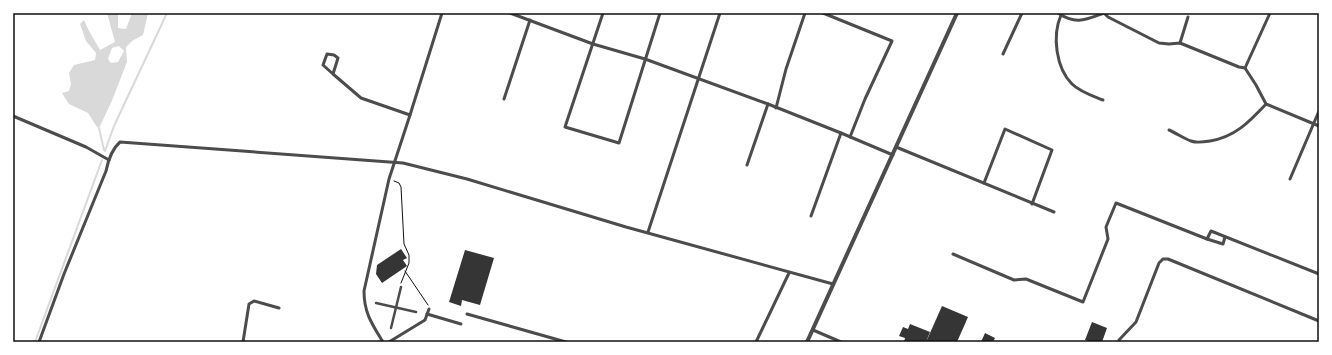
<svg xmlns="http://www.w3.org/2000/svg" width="1332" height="355" font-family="Jost,sans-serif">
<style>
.water{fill:#d9d9d9;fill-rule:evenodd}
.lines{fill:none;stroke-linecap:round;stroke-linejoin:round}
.stream{stroke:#d9d9d9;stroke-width:2}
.building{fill:#353535}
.path{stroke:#111;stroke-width:1}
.pedestrian{stroke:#4c4c4c;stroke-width:2.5}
.minor{stroke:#4c4c4c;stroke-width:3}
.tertiary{stroke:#4c4c4c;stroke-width:4}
.neatline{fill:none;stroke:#111;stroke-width:1.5}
</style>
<rect width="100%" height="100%" fill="#fff"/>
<!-- water -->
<path class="water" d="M107,13H118V28L126,29L132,13H148L143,35L132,41L126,47L127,62L111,103L99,128L97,127L88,113L69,104L62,93L69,91L71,84L69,73L74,65L95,60L96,53L86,41L80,24L84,20L89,31L100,50L115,42ZM119,46L124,51L118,62L111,63L108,59L112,48Z"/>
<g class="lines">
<!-- stream -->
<g class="stream">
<path d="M99,128L104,150"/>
<path d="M105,151L114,126L167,13"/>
<path d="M35,342L102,160"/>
</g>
</g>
<!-- building -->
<g class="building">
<path d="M401,249L407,258L403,260L407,266L382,283L376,274L377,265Z"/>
<path d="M465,250L494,258L480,305L462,300L461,306L449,302Z"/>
<path d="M942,306L968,317L957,342H926Z"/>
<path d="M1092,322L1107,328L1102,342H1092L1085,340Z"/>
<path d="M910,324L930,332L926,342H904L905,338L899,336L903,327L908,329Z"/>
<path d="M985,333L995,338L993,342H981Z"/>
</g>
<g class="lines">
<!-- path -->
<g class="path">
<path d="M394,181L399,183L401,187L404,244L409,255V263L401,283"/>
<path d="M405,271L428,305"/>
</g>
<!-- pedestrian -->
<g class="pedestrian">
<path d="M376,303L416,312"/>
<path d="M391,328L401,287"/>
</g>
<!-- minor -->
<g class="minor">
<path d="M510,13L593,44L645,59L768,104L841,133L893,155"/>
<path d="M603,13L565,127L619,143L660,13"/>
<path d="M823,13L892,41L865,99L850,137"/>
<path d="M1058,13C1076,25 1085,20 1104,13"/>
<path d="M1104,13L1108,17L1159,43L1169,44L1180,43L1239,67L1245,68"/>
<path d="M1270,13L1245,68L1256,85L1266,104L1319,126"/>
<path d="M1061,15C1052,36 1056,68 1072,84C1080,92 1093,96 1103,100"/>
<path d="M1180,43L1188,17"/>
<path d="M1003,54L1022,13"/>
<path d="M333,74L323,65L327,54L334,55L338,58L333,74L361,98L410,115"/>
<path d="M504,99L530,20"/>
<path d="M776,108L786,69L805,13"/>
<path d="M13,116L86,147L109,160"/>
<path d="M1169,130C1176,133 1185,139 1191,141C1196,143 1204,142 1210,141C1235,137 1249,122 1266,104"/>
<path d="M896,147L1054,212"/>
<path d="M747,165L768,104"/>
<path d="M1290,179L1319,111"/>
<path d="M984,183L1005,129L1052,150L1032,204"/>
<path d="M811,216L841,133"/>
<path d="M648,232L720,13"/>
<path d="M1207,239L1223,244L1225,237"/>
<path d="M953,254L1014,280L1026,279L1083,302L1108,239L1106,227L1116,203L1207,239L1211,231L1319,274"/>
<path d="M427,314L461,324"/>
<path d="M467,314L566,342"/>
<path d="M813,330L841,342"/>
<path d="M1119,340L1136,322L1159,263L1163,259H1168L1319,321"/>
<path d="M39,342L64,274L106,171C108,161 112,149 120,142L403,163L467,179L626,227L833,284"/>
<path d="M243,342L249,304L254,301L279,308"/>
<path d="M383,342C372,324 364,313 364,291L389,179L410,115L442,13"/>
<path d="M389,342L425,320L429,309"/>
<path d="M756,342L789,273"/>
</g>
<!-- tertiary -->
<path class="tertiary" d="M807,342L957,13"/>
</g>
<!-- border -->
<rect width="1332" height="355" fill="none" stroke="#ffffff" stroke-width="28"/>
<rect x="14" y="14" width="1304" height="327" class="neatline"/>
</svg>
